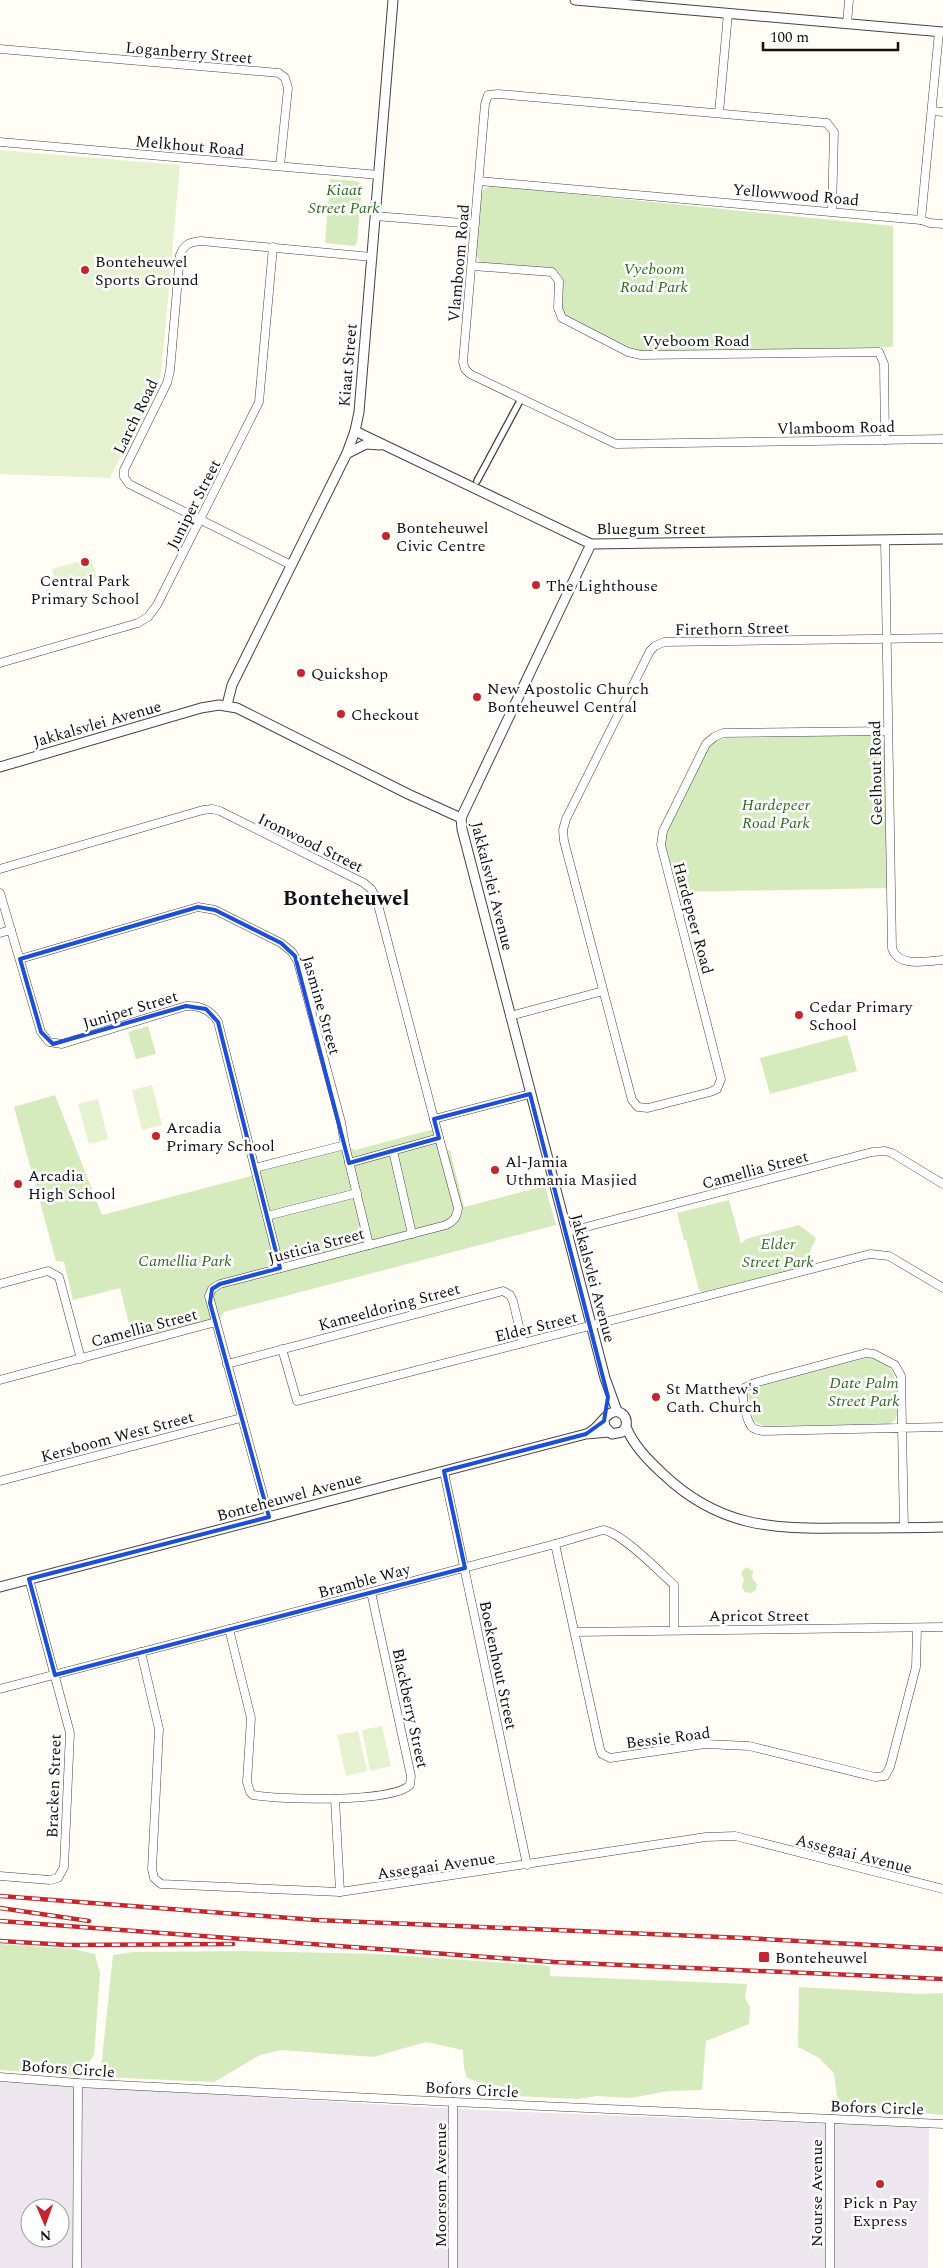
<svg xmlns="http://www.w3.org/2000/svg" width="943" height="2268" font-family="Spectral,serif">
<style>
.industrial{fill:#eee6ef;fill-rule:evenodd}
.green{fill:#d5ebbd}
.pitch{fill:#e6f2cf}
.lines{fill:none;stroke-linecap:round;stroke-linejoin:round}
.pedestrian-casing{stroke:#444;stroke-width:8}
.minor-casing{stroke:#444;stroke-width:9}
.tertiary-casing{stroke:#444;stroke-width:11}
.pedestrian{stroke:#fff;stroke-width:5.5}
.minor{stroke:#fff;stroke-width:8}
.tertiary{stroke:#fff;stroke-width:9}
.rail-casing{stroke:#c4262e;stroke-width:4.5}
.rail{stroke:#fff;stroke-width:2.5;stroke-dasharray:8;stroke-linecap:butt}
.marked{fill:none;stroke:#1d4ed8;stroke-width:4;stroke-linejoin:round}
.poi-dot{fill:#c4262e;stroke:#fff;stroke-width:2}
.labels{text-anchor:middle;stroke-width:5;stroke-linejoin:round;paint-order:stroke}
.street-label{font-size:16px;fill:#111;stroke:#fff}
.park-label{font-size:16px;font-style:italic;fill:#2f6b1f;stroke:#fff}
.poi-label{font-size:16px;fill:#111;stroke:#fff;text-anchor:start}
.district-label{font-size:21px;font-weight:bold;fill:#111;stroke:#fff}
</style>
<rect width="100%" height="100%" fill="#fffdf5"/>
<!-- industrial -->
<path class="industrial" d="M0,2082L478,2110L929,2128L928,2268H0ZM30,2208H60V2238H30Z"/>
<!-- green -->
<g class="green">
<path d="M330,179L355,181L362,184L357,243L354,246L325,243Z"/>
<path d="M492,186L893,226V347L639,352L565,317L561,307L563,278L556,269L483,263L479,261L476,252L481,193L485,188Z"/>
<path d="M873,735L882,739L885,746L888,888L677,892L665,848L666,834L706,750L714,741L727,738Z"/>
<path d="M148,1026L156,1054L136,1059L128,1032Z"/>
<path d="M847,1035L857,1071L770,1094L760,1058Z"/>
<path d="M55,1095L102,1215L251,1176L259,1167L344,1144L355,1150L438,1128L444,1151L450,1150L464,1207L545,1186L556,1225L224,1312L217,1324L208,1321L133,1340L120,1288L73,1300L64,1262L56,1261L14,1107Z"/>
<path d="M729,1200L741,1244L746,1239L799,1225L816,1238L803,1267L703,1292L699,1290L686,1240H684L677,1213Z"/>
<path d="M870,1357C902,1365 896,1389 897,1415L895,1420L890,1424L763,1426L754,1421L748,1396L753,1387Z"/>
<path d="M746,1567L753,1571L752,1578L757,1584L756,1590L751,1593L745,1592L742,1587L744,1579L741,1573Z"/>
<path d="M0,1944L73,1949L95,1954L100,1974L94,2055L79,2076L0,2070Z"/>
<path d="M246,1951L379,1954L550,1966V1976L747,1984L745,1998L750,2007L749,2024L706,2041L702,2090L668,2091L631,2098L597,2096L577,2099L515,2096L505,2087L478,2082L467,2078L464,2068L463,2050L426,2042L373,2057L281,2050L260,2055L214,2082L100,2077L113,1955L133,1952Z"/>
<path d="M799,1987L920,1994L943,1993V2115L838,2105L834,2073L819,2058L798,2047Z"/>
</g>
<!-- pitch -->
<g class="pitch">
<path d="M0,150L180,165L161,376L110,478L0,474Z"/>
<path d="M91,558L97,578L58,589L52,569Z"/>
<path d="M152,1085L162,1125L142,1130L132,1090Z"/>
<path d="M98,1099L108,1139L89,1144L78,1104Z"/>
<path d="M382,1726L391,1766L370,1771L362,1730Z"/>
<path d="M358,1731L367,1771L346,1776L337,1735Z"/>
</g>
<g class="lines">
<defs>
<path id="pedestrian" d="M477,481L521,399"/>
<g id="minor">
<path d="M847,24L849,0"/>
<path d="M0,49L279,73L285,78L288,88L280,166"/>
<path d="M932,111L943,112"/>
<path d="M719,113L728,13"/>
<path d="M0,142L379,175"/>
<path d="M479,181L921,220L939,32"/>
<path d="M832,211L834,132L827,123L498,94L488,95L485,104L463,362L465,369L470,374L616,444L943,439"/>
<path d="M375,216L475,224"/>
<path d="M921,220L930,223L943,224"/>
<path d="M472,266L552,272L559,281L558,308L562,318L628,352L641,355L879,352L884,364L885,440"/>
<path d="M885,540L892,948C898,968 927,961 943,960"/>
<path d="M291,565L129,484L124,477V470L167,383L170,371L180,255C184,244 190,242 201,241L372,257"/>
<path d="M0,663L138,623L148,617L157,605L259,402L273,247"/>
<path d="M888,731L723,733L714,737L706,744L663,831L661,845L721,1079L717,1089L710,1092L648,1108L638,1107L632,1100L564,841L563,830L566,819L650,651L655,646L664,642L943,638"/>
<path d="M0,869L203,810L212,809L220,811L364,883L371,889L376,897L434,1119L530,1094"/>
<path d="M0,893L41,1032L49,1042L62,1044L186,1006C201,1005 211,1010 218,1022L280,1268"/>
<path d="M0,933L11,930"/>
<path d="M20,959L198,907L215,910L281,943L292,952L298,962L341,1122L345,1145L369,1245"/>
<path d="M510,1016L603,991"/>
<path d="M393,1151L412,1234"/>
<path d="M349,1163L439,1138"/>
<path d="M255,1168L345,1145"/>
<path d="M267,1216L357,1193"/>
<path d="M567,1232L872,1152L885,1151L892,1153L943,1184"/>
<path d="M0,1284L48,1271L59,1277L81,1359"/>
<path d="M282,1349L297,1401L870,1254L889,1256L943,1288"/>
<path d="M227,1364L503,1291L510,1295L513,1301L523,1343"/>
<path d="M0,1380L216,1322"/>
<path d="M444,1472L527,1865"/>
<path d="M0,1481L241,1418"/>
<path d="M269,1517L209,1296L212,1289L220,1284L446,1225C454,1221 457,1217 458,1208L434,1119"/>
<path d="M904,1528L901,1376L895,1365L874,1354L866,1353L754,1383L744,1388C741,1397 746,1418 751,1426C754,1430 758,1430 763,1431L943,1427"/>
<path d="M555,1544L600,1749L602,1754L610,1758L705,1744L749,1746L875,1777L885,1776L890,1767L916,1667L917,1628"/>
<path d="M229,1629L251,1718L247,1782L250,1792L253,1795C279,1800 392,1803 410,1785L411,1776L371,1592"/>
<path d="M575,1632L943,1627"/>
<path d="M141,1652L159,1729L152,1869L154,1878L161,1884L340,1892L706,1837L735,1836L943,1889"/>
<path d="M0,1689L555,1544L603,1530C621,1532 660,1572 674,1585V1630"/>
<path d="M335,1799L340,1892"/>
<path d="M0,1876L50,1880L58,1878L64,1867L70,1733L29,1579"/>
<path d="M0,2077L78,2083L453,2102L943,2124"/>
<path d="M77,2268L78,2083"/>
<path d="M453,2268V2102"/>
<path d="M830,2268V2119"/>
</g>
<g id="tertiary">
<path d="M575,0L943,32"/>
<path d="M355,431L591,544L943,539"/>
<path d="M348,453L366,444L380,445"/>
<path d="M227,705L232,685L347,453L355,431L359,412L393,0"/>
<path d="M0,767L201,708L219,705L237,708L408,794L461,818"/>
<path d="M461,818L462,829L605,1378L617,1411"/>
<path d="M461,818L591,544"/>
<path d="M626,1427C634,1446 648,1460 663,1474C719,1527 771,1529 844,1528C877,1528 910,1528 943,1527"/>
<path d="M590,1432C600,1427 609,1406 621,1413C626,1416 627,1421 626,1427L622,1432L612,1434L605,1427L604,1421"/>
<path d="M0,1587L586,1434L609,1432"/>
</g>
</defs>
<!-- pedestrian casing -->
<use href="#pedestrian" class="pedestrian-casing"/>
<!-- minor casing -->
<use href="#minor" class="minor-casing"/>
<!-- tertiary casing -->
<use href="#tertiary" class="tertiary-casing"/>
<!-- pedestrian -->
<use href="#pedestrian" class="pedestrian"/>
<!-- minor -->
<use href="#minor" class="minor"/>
<!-- tertiary -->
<use href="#tertiary" class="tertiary"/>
<defs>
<g id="rail">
<path d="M0,1896L316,1920L744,1938L943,1949"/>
<path d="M0,1908L89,1921"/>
<path d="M0,1921L554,1962L943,1979"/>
<path d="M0,1941L68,1945L233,1944"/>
</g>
</defs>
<!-- rail casing -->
<use href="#rail" class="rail-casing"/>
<!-- rail -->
<use href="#rail" class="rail"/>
</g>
<!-- marked area -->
<path class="marked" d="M198,907L215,910L281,943L295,956L349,1163L439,1138L434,1119L530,1094L608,1397L604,1421L586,1434L444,1471L465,1568L55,1675L29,1579L269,1517L210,1303L212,1289L220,1284L280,1268L218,1022L206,1009L186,1006L53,1044L41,1032L20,959Z"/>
<!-- markers -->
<g class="poi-dot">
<circle cx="85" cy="270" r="5"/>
<circle cx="386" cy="536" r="5"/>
<circle cx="85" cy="562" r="5"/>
<circle cx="536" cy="585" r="5"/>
<circle cx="301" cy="673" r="5"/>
<circle cx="477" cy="697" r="5"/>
<circle cx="341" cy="714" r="5"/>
<circle cx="799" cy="1015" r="5"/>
<circle cx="156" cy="1136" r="5"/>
<circle cx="495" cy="1170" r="5"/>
<circle cx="18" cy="1184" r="5"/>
<circle cx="656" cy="1397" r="5"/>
<rect x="758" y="1951" width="12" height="12" rx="2.5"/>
<circle cx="880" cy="2184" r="5"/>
</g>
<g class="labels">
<!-- street labels -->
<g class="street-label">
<text transform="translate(189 52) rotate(5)" y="6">Loganberry Street</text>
<text transform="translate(190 145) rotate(5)" y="6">Melkhout Road</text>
<text transform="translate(796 194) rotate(5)" y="6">Yellowwood Road</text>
<text transform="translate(458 263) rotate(-85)" y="6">Vlamboom Road</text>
<text x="696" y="346">Vyeboom Road</text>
<text transform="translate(347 365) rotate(-85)" y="6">Kiaat Street</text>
<text transform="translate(135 416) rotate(-64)" y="6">Larch Road</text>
<text transform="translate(836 427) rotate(-1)" y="6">Vlamboom Road</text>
<text transform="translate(193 504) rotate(-63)" y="6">Juniper Street</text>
<text x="651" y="534">Bluegum Street</text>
<text transform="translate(732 628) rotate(-1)" y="6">Firethorn Street</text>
<text transform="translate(97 723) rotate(-16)" y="6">Jakkalsvlei Avenue</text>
<text transform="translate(875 773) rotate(-91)" y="6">Geelhout Road</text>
<text transform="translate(311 842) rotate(26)" y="6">Ironwood Street</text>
<text transform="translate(493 886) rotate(76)" y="6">Jakkalsvlei Avenue</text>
<text transform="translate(694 918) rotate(75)" y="6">Hardepeer Road</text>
<text transform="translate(322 1005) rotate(74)" y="6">Jasmine Street</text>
<text transform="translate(130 1009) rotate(-17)" y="6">Juniper Street</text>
<text transform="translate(755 1169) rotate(-15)" y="6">Camellia Street</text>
<text transform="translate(316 1245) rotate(-15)" y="6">Justicia Street</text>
<text transform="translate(594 1278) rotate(75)" y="6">Jakkalsvlei Avenue</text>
<text transform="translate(389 1306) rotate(-15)" y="6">Kameeldoring Street</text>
<text transform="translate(536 1326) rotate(-14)" y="6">Elder Street</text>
<text transform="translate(144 1327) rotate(-15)" y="6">Camellia Street</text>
<text transform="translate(117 1436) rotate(-15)" y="6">Kersboom West Street</text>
<text transform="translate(289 1496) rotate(-15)" y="6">Bonteheuwel Avenue</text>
<text transform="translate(364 1580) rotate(-15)" y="6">Bramble Way</text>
<text x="759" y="1621">Apricot Street</text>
<text transform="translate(499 1665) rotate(78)" y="6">Boekenhout Street</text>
<text transform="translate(411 1708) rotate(78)" y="6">Blackberry Street</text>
<text transform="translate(668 1737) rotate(-7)" y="6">Bessie Road</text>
<text transform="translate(53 1786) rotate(-88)" y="6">Bracken Street</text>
<text transform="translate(854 1853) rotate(14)" y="6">Assegaai Avenue</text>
<text transform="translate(436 1865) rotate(-8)" y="6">Assegaai Avenue</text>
<text transform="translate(68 2068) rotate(4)" y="6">Bofors Circle</text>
<text transform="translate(472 2089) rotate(3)" y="6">Bofors Circle</text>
<text transform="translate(877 2107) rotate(2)" y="6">Bofors Circle</text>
<text transform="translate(440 2185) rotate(-90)" y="6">Moorsom Avenue</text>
<text transform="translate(816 2193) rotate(-90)" y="6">Nourse Avenue</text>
</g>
<!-- park labels -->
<g class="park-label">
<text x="344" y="195">Kiaat<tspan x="344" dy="18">Street Park</tspan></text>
<text x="654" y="274">Vyeboom<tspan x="654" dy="18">Road Park</tspan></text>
<text x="776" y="810">Hardepeer<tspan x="776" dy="18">Road Park</tspan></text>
<text x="778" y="1249">Elder<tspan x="778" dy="18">Street Park</tspan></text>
<text x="185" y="1266">Camellia Park</text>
<text x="864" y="1388">Date Palm<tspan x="864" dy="18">Street Park</tspan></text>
</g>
<!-- poi labels -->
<g class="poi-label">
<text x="95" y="267">Bonteheuwel<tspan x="95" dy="18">Sports Ground</tspan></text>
<text x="396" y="533">Bonteheuwel<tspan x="396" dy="18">Civic Centre</tspan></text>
<text x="85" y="586" text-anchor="middle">Central Park<tspan x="85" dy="18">Primary School</tspan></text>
<text x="546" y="591">The Lighthouse</text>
<text x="311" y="679">Quickshop</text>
<text x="487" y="694">New Apostolic Church<tspan x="487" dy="18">Bonteheuwel Central</tspan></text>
<text x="351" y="720">Checkout</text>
<text x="809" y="1012">Cedar Primary<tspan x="809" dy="18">School</tspan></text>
<text x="166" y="1133">Arcadia<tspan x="166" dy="18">Primary School</tspan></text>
<text x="505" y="1167">Al-Jamia<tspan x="505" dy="18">Uthmania Masjied</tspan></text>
<text x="28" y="1181">Arcadia<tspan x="28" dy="18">High School</tspan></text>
<text x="666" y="1394">St Matthew's<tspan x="666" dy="18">Cath. Church</tspan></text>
<text x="775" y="1963">Bonteheuwel</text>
<text x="880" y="2208" text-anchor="middle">Pick n Pay<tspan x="880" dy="18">Express</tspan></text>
</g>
<!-- district labels -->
<g class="district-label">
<text x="346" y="905">Bonteheuwel</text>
</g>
</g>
<!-- north arrow -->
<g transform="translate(45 2223) rotate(178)"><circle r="24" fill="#ffffff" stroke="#a0a0a0"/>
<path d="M0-4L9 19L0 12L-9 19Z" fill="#c4262e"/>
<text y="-8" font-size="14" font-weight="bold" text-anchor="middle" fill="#111111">N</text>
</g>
<!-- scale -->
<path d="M763 42v8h135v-8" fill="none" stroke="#111111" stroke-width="2.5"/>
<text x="770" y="42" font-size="15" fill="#111111" stroke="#ffffff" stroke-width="4" paint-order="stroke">100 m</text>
</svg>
